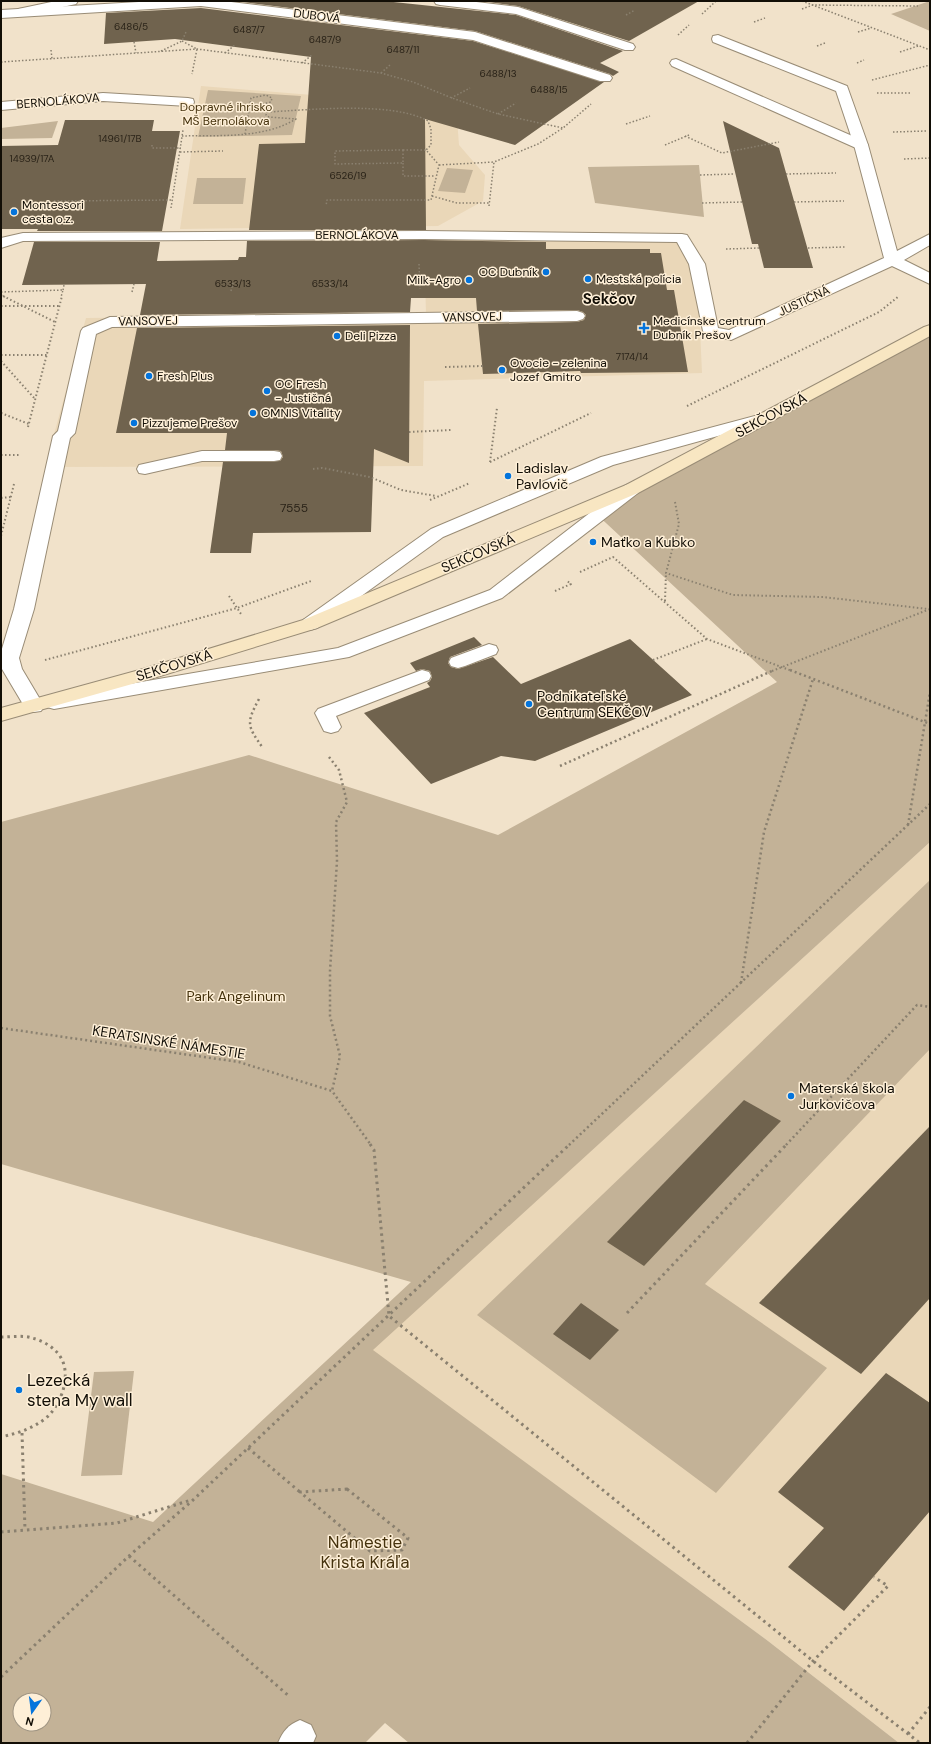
<svg xmlns="http://www.w3.org/2000/svg" width="931" height="1744" font-family="'DM Sans',sans-serif">
<style>
.built{fill:#ead7b8}
.green{fill:#c3b297;fill-rule:evenodd}
.building{fill:#70634e}
.lines{fill:none;stroke-linecap:round;stroke-linejoin:round}
.lane-casing{stroke:#998c76;stroke-width:2}
.street-casing{stroke:#998c76;stroke-width:2}
.secondary-casing{stroke:#998c76;stroke-width:2}
.path-far3{stroke:#8a806f;stroke-width:1.5;stroke-dasharray:1.5 2;stroke-linecap:butt}
.path-far2{stroke:#8a806f;stroke-width:2;stroke-dasharray:1.5 2.5;stroke-linecap:butt}
.path-far1{stroke:#8a806f;stroke-width:2.5;stroke-dasharray:2 3;stroke-linecap:butt}
.path{stroke:#8a806f;stroke-width:3;stroke-dasharray:2.5 4;stroke-linecap:butt}
.lane{fill:#fff;fill-rule:evenodd}
.street{fill:#fff;fill-rule:evenodd}
.secondary{fill:#f8e6c2;fill-rule:evenodd}
.poi-dot{fill:#0474dc;stroke:#feefd7;stroke-width:1.5}
.labels{text-anchor:middle;stroke-width:3;stroke-linejoin:round;paint-order:stroke}
.far-number-label{font-size:10px;fill:#2a2318}
.far-street-label{font-size:12px;fill:#120e06;stroke:#feefd7}
.far-park-label{font-size:12px;fill:#45320d;stroke:#feefd7}
.far-poi-label{font-size:12px;fill:#120e06;stroke:#feefd7;text-anchor:start}
.number-label{font-size:12px;fill:#2a2318}
.street-label{font-size:14px;fill:#120e06;stroke:#feefd7}
.poi-label{font-size:14px;fill:#120e06;stroke:#feefd7;text-anchor:start}
.park-label{font-size:14px;fill:#45320d;stroke:#feefd7}
.far-district-label{font-size:15px;font-weight:bold;fill:#120e06;stroke:#feefd7}
.near-poi-label{font-size:17px;fill:#120e06;stroke:#feefd7;text-anchor:start}
.near-park-label{font-size:17px;fill:#45320d;stroke:#feefd7}
</style>
<rect width="100%" height="100%" fill="#f1e2ca"/>
<!-- built -->
<g class="built">
<path d="M201,86L349,98L457,119L459,145L485,175L483,201L438,226L180,229Z"/>
<path d="M424,235L682,238L697,264L702,373L424,381L423,466L45,467L86,318L426,314Z"/>
<path d="M930,842V1743H899L768,1641L372,1350Z"/>
</g>
<!-- green -->
<g class="green">
<path d="M930,1V31L891,14Z"/>
<path d="M208,90L301,96L292,135L198,137Z"/>
<path d="M58,121L52,138L1,139V128Z"/>
<path d="M699,165L704,217L595,203L588,167Z"/>
<path d="M447,168L473,170L465,193L438,191Z"/>
<path d="M197,178H246L243,204H193Z"/>
<path d="M930,326V842L373,1350L768,1641L899,1743H409L385,1723L365,1743H1V1474L153,1522L411,1282L1,1164V822L249,755L498,835L777,682L592,510ZM20,1700H44V1724H20Z"/>
<path d="M930,880V1049L705,1284L827,1368L716,1493L477,1315Z"/>
<path d="M134,1371L122,1475L81,1476L94,1372Z"/>
</g>
<!-- building -->
<g class="building">
<path d="M235,1H384L516,15L623,51L600,63L619,72L613,76L610,74L475,31Z"/>
<path d="M481,1H699L629,41L518,6Z"/>
<path d="M201,8L473,41L604,82L515,145L425,119L426,230H249L259,144L305,143L311,57L175,39L104,44L106,13Z"/>
<path d="M65,120H154L152,131H180L162,231H37L38,229H1V146L58,145Z"/>
<path d="M723,121L779,148L813,268H764L758,244H752Z"/>
<path d="M424,240L546,242V249H650V253H661L667,290H674L688,372L581,373L580,371L483,374L478,324L577,322L584,320L586,315L583,312L577,310L477,311L476,298H411L410,312L140,315L146,284L22,285L34,242H160L157,261L238,260L239,257H246L247,241Z"/>
<path d="M410,325L409,463L374,449L371,532L253,533L251,553H210L223,462L280,461L283,457L281,451L274,450H225L227,433H116L137,328Z"/>
<path d="M474,637L482,645L450,657L448,663L451,667L458,669L493,657L521,684L630,639L692,695L535,761L501,756L431,784L364,713L430,687L427,683L430,681L432,677L430,671L422,669L416,671L410,663Z"/>
<path d="M744,1100L781,1121L644,1266L607,1242Z"/>
<path d="M930,1126V1298L861,1374L759,1303Z"/>
<path d="M581,1303L619,1330L590,1360L553,1334Z"/>
<path d="M886,1373L930,1403V1511L844,1611L788,1567L824,1528L778,1492Z"/>
</g>
<g class="lines">
<defs>
<g id="lane">
<path d="M56,1H78L76,4L22,16L18,15L16,12L18,9Z"/>
<path d="M434,1H468L518,7L633,44L635,47L633,50H625L516,14L440,5L436,4Z"/>
<path d="M676,59L866,142L868,145L866,148H856L672,66L670,63L672,60Z"/>
<path d="M103,93L188,98L193,99L194,102L193,105L188,106L103,101L1,110V102Z"/>
<path d="M766,413L772,415L774,418L772,421L613,465L443,537L317,628L310,630L303,628L301,624L303,620L431,529L601,457Z"/>
<path d="M202,451H274L280,452L282,456L280,460L274,461H202L145,474L139,473L137,469L139,465Z"/>
<path d="M632,484L638,485L640,489L638,493L502,598L349,657L54,709L47,707L44,703L47,699L54,697L338,648L490,590L626,485Z"/>
<path d="M489,644L496,646L498,650L496,654L465,666L458,668L451,666L449,662L451,658Z"/>
<path d="M422,670L429,672L431,676L429,680L336,716L341,727L338,731L331,733L324,731L315,713L318,709Z"/>
</g>
<g id="street">
<path d="M156,1H223L475,32L610,75L612,78L610,81H600L473,40L201,6L1,18V10Z"/>
<path d="M718,35L847,86L868,145L897,251L930,234V245L904,260L930,273V284L892,266L731,340L705,334L703,331L689,264L677,242L424,239L23,241L1,248V238L23,233L424,231L682,234L687,235L705,264L718,328L729,330L884,258L854,145L836,91L713,42L712,39L713,36Z"/>
<path d="M577,311L583,313L585,316L583,319L577,321L112,327L96,334L75,433L70,438L34,609L19,658L22,669L44,706L41,711L34,712L27,711L2,669L1,652L14,609L53,436L58,431L81,331L83,328L110,317Z"/>
<path d="M300,1720L311,1725L316,1736L313,1743H278C283,1731 288,1725 300,1720Z"/>
</g>
<path id="secondary" d="M930,325V336L638,493L317,628L157,677L1,721V708L143,669L303,620L626,485L924,327Z"/>
</defs>
<!-- lane casing -->
<use href="#lane" class="lane-casing"/>
<!-- street casing -->
<use href="#street" class="street-casing"/>
<!-- secondary casing -->
<use href="#secondary" class="secondary-casing"/>
<!-- path-far3 -->
<g class="path-far3">
<path d="M802,1L930,50"/>
<path d="M802,9L813,5L918,6"/>
<path d="M702,14L716,1"/>
<path d="M626,15L635,10"/>
<path d="M754,22L765,18"/>
<path d="M858,32L871,28"/>
<path d="M678,35L689,25"/>
<path d="M182,41L197,49L192,74"/>
<path d="M134,42L136,53"/>
<path d="M817,46L825,43"/>
<path d="M51,50L52,59"/>
<path d="M161,51L182,41L186,32"/>
<path d="M900,52L918,46"/>
<path d="M225,53L235,45"/>
<path d="M1,62L197,49L381,73L413,82L452,98L498,114L563,128"/>
<path d="M302,63L312,55"/>
<path d="M857,63L864,60"/>
<path d="M381,73L390,65"/>
<path d="M872,80L930,65"/>
<path d="M877,93H910"/>
<path d="M451,98L470,88"/>
<path d="M498,114L516,103"/>
<path d="M626,124L650,116"/>
<path d="M893,132L926,131"/>
<path d="M245,134L251,98L266,95L272,98L271,102L250,107"/>
<path d="M182,136C219,135 263,139 296,119L269,117L266,115L267,112C309,110 392,101 428,121L431,129V145L426,150L439,165L431,200H327L326,206"/>
<path d="M685,136L722,153L779,142"/>
<path d="M152,145V148H181"/>
<path d="M665,145L689,135"/>
<path d="M403,150V163L335,164V151Z"/>
<path d="M403,150H426"/>
<path d="M180,152L223,151"/>
<path d="M904,159L930,158"/>
<path d="M403,163V176H435"/>
<path d="M439,165L494,162"/>
<path d="M786,174L836,173"/>
<path d="M700,175L735,174"/>
<path d="M432,196L457,203H489"/>
<path d="M54,201L172,200"/>
<path d="M794,202L844,201"/>
<path d="M702,203L742,202"/>
<path d="M489,206L494,162L538,144L563,128L591,104"/>
<path d="M171,208L183,130"/>
<path d="M808,248L845,247"/>
<path d="M726,249L759,248"/>
<path d="M419,264L420,289"/>
<path d="M330,283V290"/>
<path d="M63,290L64,285"/>
<path d="M231,291L233,283"/>
<path d="M1,292L63,290L61,297"/>
<path d="M132,292L134,284"/>
<path d="M1,295L5,297"/>
</g>
<!-- path-far2 -->
<g class="path-far2">
<path d="M3,296L55,322"/>
<path d="M1,306H59"/>
<path d="M1,355H47"/>
<path d="M1,361L35,399"/>
<path d="M445,367L483,366"/>
<path d="M687,406L879,312L899,296"/>
<path d="M1,413L29,424"/>
<path d="M28,427L62,296"/>
<path d="M409,432L451,430"/>
<path d="M1,455H21"/>
<path d="M490,462L591,413"/>
<path d="M490,462L497,408"/>
<path d="M313,469L322,468L370,477L401,490L436,496"/>
<path d="M1,498L11,497"/>
<path d="M430,500L470,483"/>
<path d="M675,502L679,524L666,573L733,595L823,597L928,609"/>
<path d="M1,536L14,484"/>
<path d="M580,572L613,557L707,639L792,671"/>
<path d="M555,591L571,584L566,580"/>
<path d="M229,596L241,614"/>
<path d="M665,601L666,573"/>
<path d="M45,660L237,608L311,581"/>
<path d="M653,660L707,639"/>
<path d="M772,671L930,609"/>
</g>
<!-- path-far1 -->
<g class="path-far1">
<path d="M790,670L930,724"/>
<path d="M259,699C246,723 247,726 263,748"/>
<path d="M329,757L339,770L347,802L336,822L337,861L330,971V1016L340,1056L332,1091"/>
<path d="M560,766L774,670"/>
<path d="M908,825L930,692"/>
<path d="M741,983L764,832L813,679"/>
<path d="M1,1028L239,1062L332,1091L371,1145"/>
<path d="M569,1145L930,804"/>
<path d="M786,1145L917,1005L930,1007"/>
</g>
<!-- path -->
<g class="path">
<path d="M370,1144L374,1150L389,1316L813,1661L920,1743"/>
<path d="M627,1313L787,1144"/>
<path d="M1,1337C11,1337 23,1335 32,1338C44,1341 58,1349 63,1362C70,1380 60,1406 46,1418C32,1429 18,1433 1,1437"/>
<path d="M22,1433L25,1530"/>
<path d="M248,1448L300,1492"/>
<path d="M347,1489L408,1538L402,1550L370,1551L300,1492Z"/>
<path d="M1,1532L117,1523L191,1500"/>
<path d="M129,1556L290,1697"/>
<path d="M1,1677L129,1556L193,1500L570,1144"/>
<path d="M908,1734L930,1707"/>
<path d="M747,1743L813,1661L888,1586L874,1577"/>
</g>
<!-- lane -->
<use href="#lane" class="lane"/>
<!-- street -->
<use href="#street" class="street"/>
<!-- secondary -->
<use href="#secondary" class="secondary"/>
</g>
<!-- markers -->
<g class="poi-dot">
<circle cx="14" cy="212" r="4"/>
<circle cx="546" cy="272" r="4"/>
<circle cx="588" cy="279" r="4"/>
<circle cx="469" cy="280" r="4"/>
<path d="M642 322h4v4h4v4h-4v4h-4v-4h-4v-4h4z"/>
<circle cx="337" cy="336" r="4"/>
<circle cx="502" cy="370" r="4"/>
<circle cx="149" cy="376" r="4"/>
<circle cx="267" cy="391" r="4"/>
<circle cx="253" cy="413" r="4"/>
<circle cx="134" cy="423" r="4"/>
<circle cx="508" cy="476" r="4"/>
<circle cx="593" cy="542" r="4"/>
<circle cx="529" cy="704" r="4"/>
<circle cx="791" cy="1096" r="4"/>
<circle cx="19" cy="1390" r="4"/>
</g>
<g class="labels">
<!-- far-number labels -->
<g class="far-number-label">
<text x="131" y="30">6486/5</text>
<text x="249" y="33">6487/7</text>
<text x="325" y="43">6487/9</text>
<text x="403" y="53">6487/11</text>
<text x="498" y="77">6488/13</text>
<text x="549" y="93">6488/15</text>
<text x="120" y="142">14961/17B</text>
<text x="32" y="162">14939/17A</text>
<text x="348" y="179">6526/19</text>
<text x="233" y="287">6533/13</text>
<text x="330" y="287">6533/14</text>
<text x="632" y="360">7174/14</text>
</g>
<!-- far-street labels -->
<g class="far-street-label">
<text transform="translate(317 16) rotate(7)" y="4">DUBOVÁ</text>
<text transform="translate(58 101) rotate(-5)" y="4">BERNOLÁKOVA</text>
<text x="357" y="239">BERNOLÁKOVA</text>
<text transform="translate(804 301) rotate(-25)" y="4">JUSTIČNÁ</text>
<text transform="translate(472 317) rotate(-1)" y="4">VANSOVEJ</text>
<text transform="translate(148 321) rotate(-1)" y="4">VANSOVEJ</text>
</g>
<!-- far-park labels -->
<g class="far-park-label">
<text x="226" y="111">Dopravné ihrisko<tspan x="226" dy="14">MŠ Bernolákova</tspan></text>
</g>
<!-- far-poi labels -->
<g class="far-poi-label">
<text x="22" y="209">Montessori<tspan x="22" dy="14">cesta o.z.</tspan></text>
<text x="538" y="276" text-anchor="end">OC Dubník</text>
<text x="596" y="283">Mestská polícia</text>
<text x="461" y="284" text-anchor="end">Milk-Agro</text>
<text x="653" y="325">Medicínske centrum<tspan x="653" dy="14">Dubník Prešov</tspan></text>
<text x="345" y="340">Deli Pizza</text>
<text x="510" y="367">Ovocie - zelenina<tspan x="510" dy="14">Jozef Gmitro</tspan></text>
<text x="157" y="380">Fresh Plus</text>
<text x="275" y="388">OC Fresh<tspan x="275" dy="14">- Justičná</tspan></text>
<text x="261" y="417">OMNIS Vitality</text>
<text x="142" y="427">Pizzujeme Prešov</text>
</g>
<!-- number labels -->
<g class="number-label">
<text x="294" y="512">7555</text>
</g>
<!-- street labels -->
<g class="street-label">
<text transform="translate(771 415) rotate(-28)" y="5">SEKČOVSKÁ</text>
<text transform="translate(478 553) rotate(-23)" y="5">SEKČOVSKÁ</text>
<text transform="translate(174 665) rotate(-17)" y="5">SEKČOVSKÁ</text>
<text transform="translate(169 1042) rotate(9)" y="5">KERATSINSKÉ NÁMESTIE</text>
</g>
<!-- poi labels -->
<g class="poi-label">
<text x="516" y="473">Ladislav<tspan x="516" dy="16">Pavlovič</tspan></text>
<text x="601" y="547">Maťko a Kubko</text>
<text x="537" y="701">Podnikateľské<tspan x="537" dy="16">Centrum SEKČOV</tspan></text>
<text x="799" y="1093">Materská škola<tspan x="799" dy="16">Jurkovičova</tspan></text>
</g>
<!-- park labels -->
<g class="park-label">
<text x="236" y="1001">Park Angelinum</text>
</g>
<!-- far-district labels -->
<g class="far-district-label">
<text x="609" y="304">Sekčov</text>
</g>
<!-- near-poi labels -->
<g class="near-poi-label">
<text x="27" y="1386">Lezecká<tspan x="27" dy="20">stena My wall</tspan></text>
</g>
<!-- near-park labels -->
<g class="near-park-label">
<text x="365" y="1548">Námestie<tspan x="365" dy="20">Krista Kráľa</tspan></text>
</g>
</g>
<!-- border -->
<rect width="931" height="1744" fill="none" stroke="#120e06" stroke-width="4"/>
<!-- north arrow -->
<g transform="translate(32 1712) rotate(194)"><circle r="19" fill="#feefd7" stroke="#a09583"/>
<path d="M0-3L7 15L0 10L-7 15Z" fill="#0474dc"/>
<text y="-6" font-size="11" font-weight="bold" text-anchor="middle" fill="#120e06">N</text>
</g>
</svg>
